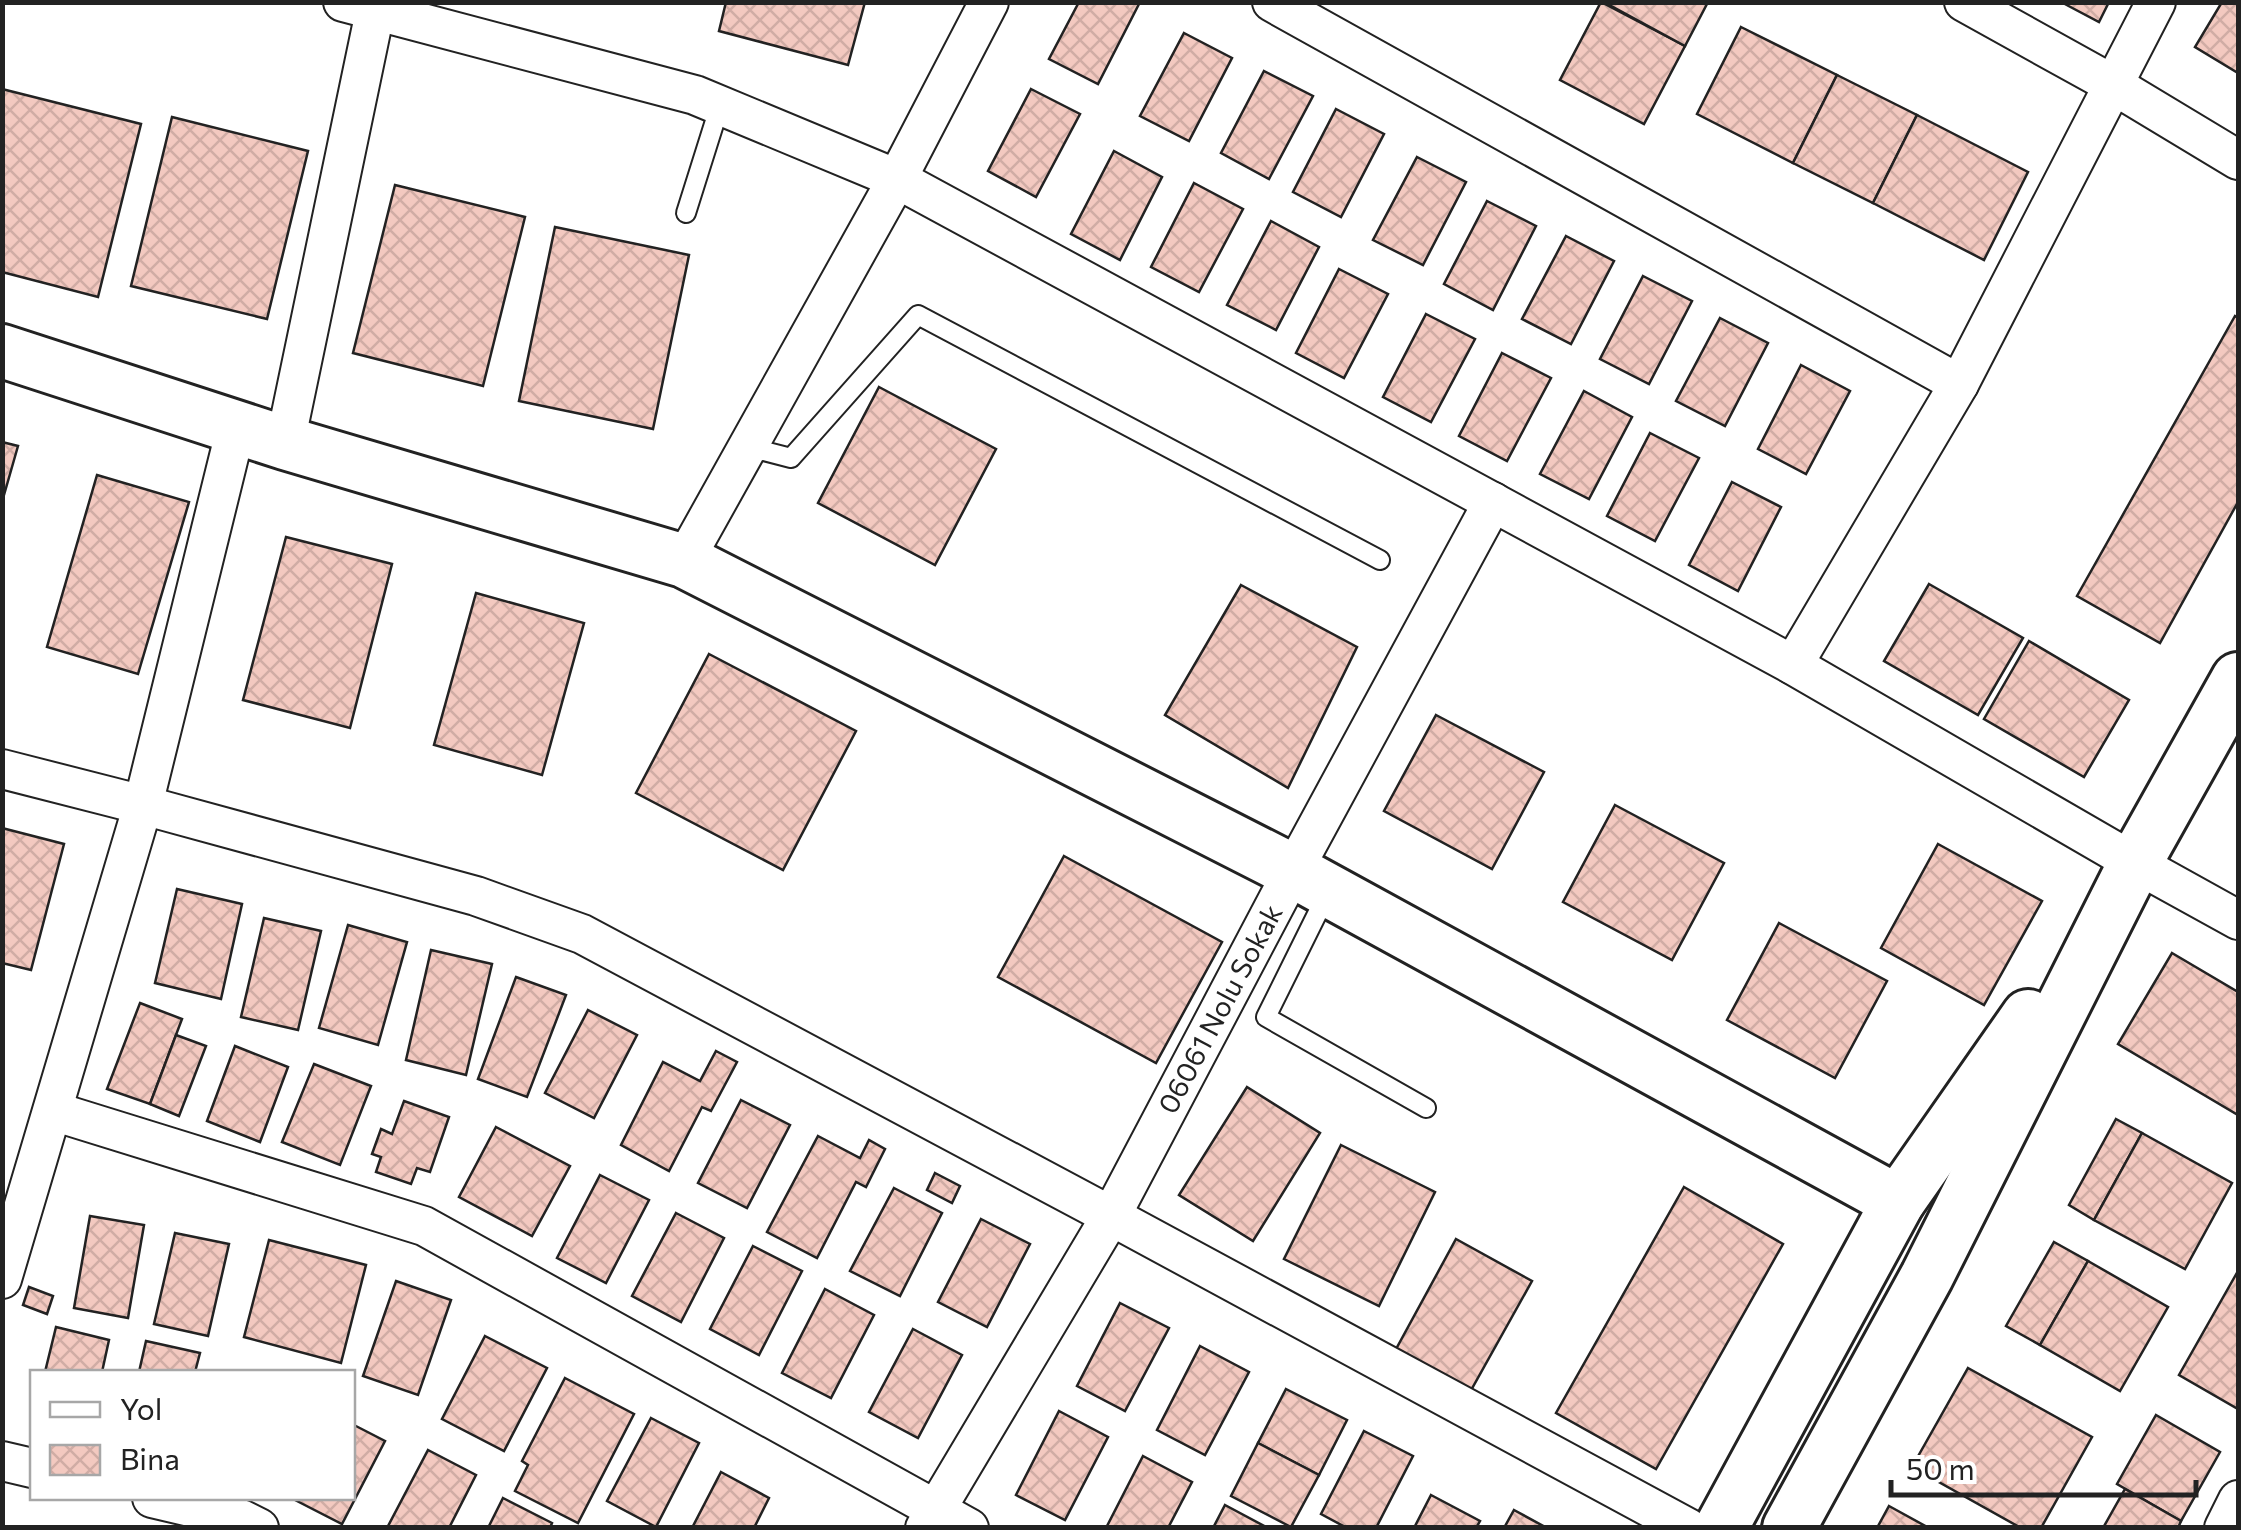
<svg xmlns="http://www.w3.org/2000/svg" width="2241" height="1530" font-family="Commissioner,sans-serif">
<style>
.building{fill:url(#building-cross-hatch);stroke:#222;stroke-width:2.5}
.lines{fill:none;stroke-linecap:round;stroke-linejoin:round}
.lane-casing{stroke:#222;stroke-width:22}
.street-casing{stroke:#222;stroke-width:42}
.secondary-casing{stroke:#222;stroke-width:58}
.lane{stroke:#fff;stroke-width:18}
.street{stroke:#fff;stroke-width:38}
.secondary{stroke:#fff;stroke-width:52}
.labels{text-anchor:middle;stroke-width:8;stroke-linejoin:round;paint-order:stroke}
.street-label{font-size:28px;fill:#222;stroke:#fff}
</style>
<defs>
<pattern id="building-cross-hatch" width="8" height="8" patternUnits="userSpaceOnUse" patternTransform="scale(2.5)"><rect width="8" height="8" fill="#f3c9c0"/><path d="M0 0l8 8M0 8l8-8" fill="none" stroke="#d0aca5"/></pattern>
</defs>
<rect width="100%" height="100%" fill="#fff"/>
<!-- building -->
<g class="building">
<path d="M726,2H865L848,65L719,31Z"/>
<path d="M1079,2H1140L1098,84L1049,59Z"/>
<path d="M1601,2L1685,46L1644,124L1560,80Z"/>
<path d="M1604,2H1708L1685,46Z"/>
<path d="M2061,2H2109L2099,22Z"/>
<path d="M2222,2H2238V73L2195,47Z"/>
<path d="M1741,27L1837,75L1793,163L1697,114Z"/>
<path d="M1184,33L1232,58L1189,141L1140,116Z"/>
<path d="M1264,71L1313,96L1269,179L1221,153Z"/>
<path d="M1837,75L1917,115L1873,203L1793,163Z"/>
<path d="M2,89L141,124L98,297L2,272Z"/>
<path d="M1031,89L1080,114L1036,197L988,171Z"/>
<path d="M1336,109L1384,134L1341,217L1293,192Z"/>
<path d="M1917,115L2028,172L1984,260L1873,203Z"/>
<path d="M172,117L308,151L267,319L131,286Z"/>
<path d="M1114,151L1162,177L1120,260L1071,234Z"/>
<path d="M1417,157L1466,182L1423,265L1373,240Z"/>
<path d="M1194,183L1243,209L1199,292L1151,267Z"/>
<path d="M395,185L525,217L483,386L353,353Z"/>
<path d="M1487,201L1536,226L1493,310L1444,284Z"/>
<path d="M1271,221L1319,247L1276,330L1227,305Z"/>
<path d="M555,227L689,255L653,429L519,401Z"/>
<path d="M1566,236L1614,261L1571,344L1522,319Z"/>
<path d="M1339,269L1388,294L1344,378L1296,353Z"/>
<path d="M1643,276L1692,301L1649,384L1600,359Z"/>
<path d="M1426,314L1475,339L1431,422L1383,397Z"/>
<path d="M2235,316L2238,318V502L2160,643L2077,596Z"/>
<path d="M1720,318L1768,343L1725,426L1676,401Z"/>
<path d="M1502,353L1551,378L1507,461L1459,436Z"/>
<path d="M1801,365L1850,391L1806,474L1758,449Z"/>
<path d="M879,387L996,449L935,565L818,503Z"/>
<path d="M1584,391L1632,417L1589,499L1540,474Z"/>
<path d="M1650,433L1699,458L1655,541L1607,516Z"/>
<path d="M2,442L18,446L2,502Z"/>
<path d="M97,475L189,502L138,674L47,647Z"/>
<path d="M1732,482L1781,507L1738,591L1689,565Z"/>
<path d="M286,537L392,564L350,728L243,700Z"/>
<path d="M1929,584L2023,638L1978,715L1884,661Z"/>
<path d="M1241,585L1357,647L1288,788L1165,715Z"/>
<path d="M476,593L584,623L542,775L434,745Z"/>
<path d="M2029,641L2129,700L2084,777L1984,719Z"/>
<path d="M709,654L856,731L783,870L636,793Z"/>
<path d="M1436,715L1544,772L1492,869L1384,811Z"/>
<path d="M1615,805L1724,863L1672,960L1563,902Z"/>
<path d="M2,828L64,844L31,970L2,963Z"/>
<path d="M1938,844L2042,901L1984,1005L1881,948Z"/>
<path d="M1064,856L1222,942L1156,1063L998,977Z"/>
<path d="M177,889L242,904L221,999L155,983Z"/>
<path d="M264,918L321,931L298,1030L241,1017Z"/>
<path d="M1779,923L1887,981L1835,1078L1727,1020Z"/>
<path d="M348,925L407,942L378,1045L319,1028Z"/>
<path d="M431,950L492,964L466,1075L406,1060Z"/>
<path d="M2172,953L2238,992V1115L2118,1044Z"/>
<path d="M516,977L566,995L527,1097L478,1079Z"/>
<path d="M140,1003L182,1019L150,1104L107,1089Z"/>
<path d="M588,1010L637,1035L594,1118L545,1093Z"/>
<path d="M176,1035L206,1046L179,1116L150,1104Z"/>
<path d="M235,1046L288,1067L260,1142L207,1121Z"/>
<path d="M716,1051L737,1062L711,1111L702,1107L669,1171L621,1145L663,1062L700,1081Z"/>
<path d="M314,1064L371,1086L340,1165L282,1142Z"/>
<path d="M1247,1087L1320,1133L1253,1241L1179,1195Z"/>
<path d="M741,1100L790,1125L747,1208L698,1183Z"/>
<path d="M404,1101L449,1117L430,1172L417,1168L411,1184L376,1172L381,1157L372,1154L381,1129L392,1134Z"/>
<path d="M2116,1119L2142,1133L2094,1220L2069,1205Z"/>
<path d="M496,1127L570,1166L532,1236L459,1197Z"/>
<path d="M2142,1133L2232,1183L2185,1269L2094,1220Z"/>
<path d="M818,1136L860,1158L869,1140L885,1149L866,1187L856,1182L817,1258L767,1232Z"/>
<path d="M1341,1145L1435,1192L1379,1306L1284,1259Z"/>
<path d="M935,1173L960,1186L952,1203L927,1190Z"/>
<path d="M600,1175L649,1200L606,1283L557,1258Z"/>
<path d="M1684,1187L1783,1244L1656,1469L1556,1413Z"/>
<path d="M894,1188L942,1213L900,1296L850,1271Z"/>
<path d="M676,1213L724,1238L681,1322L632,1296Z"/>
<path d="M90,1216L144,1225L128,1318L74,1308Z"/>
<path d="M981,1219L1030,1244L987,1327L938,1302Z"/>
<path d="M175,1233L229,1244L208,1336L154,1324Z"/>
<path d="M1456,1239L1532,1281L1470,1392L1395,1351Z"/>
<path d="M269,1240L366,1265L341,1363L244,1337Z"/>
<path d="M2054,1242L2088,1261L2040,1345L2006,1326Z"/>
<path d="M753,1246L802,1271L759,1355L710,1329Z"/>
<path d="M2088,1261L2168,1307L2120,1391L2040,1345Z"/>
<path d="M2238,1271V1409L2179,1375Z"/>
<path d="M396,1281L451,1300L418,1395L363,1376Z"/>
<path d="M29,1287L53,1296L47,1314L23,1305Z"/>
<path d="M825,1289L874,1315L831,1398L782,1373Z"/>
<path d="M1120,1303L1169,1328L1125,1411L1077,1386Z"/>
<path d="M56,1327L109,1340L102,1372H45Z"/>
<path d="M913,1329L962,1355L918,1438L869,1412Z"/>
<path d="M485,1336L547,1368L504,1451L442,1419Z"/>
<path d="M146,1341L200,1353L195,1372H139Z"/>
<path d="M1200,1346L1249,1372L1205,1455L1157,1430Z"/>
<path d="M1968,1368L2092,1437L2041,1528H2021L1912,1467Z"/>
<path d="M565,1378L634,1414L578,1523L515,1491L528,1465L522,1461Z"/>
<path d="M1286,1389L1347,1420L1319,1475L1258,1443Z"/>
<path d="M1059,1411L1108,1437L1065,1520L1016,1495Z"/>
<path d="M2156,1415L2220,1452L2181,1521L2117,1484Z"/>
<path d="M651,1418L699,1443L656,1527L607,1501Z"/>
<path d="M352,1424L385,1441L342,1524L293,1499L352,1498Z"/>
<path d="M1364,1431L1413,1456L1376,1528H1347L1321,1514Z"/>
<path d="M1258,1443L1319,1475L1291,1527L1231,1496Z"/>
<path d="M428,1450L476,1475L449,1528H387Z"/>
<path d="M1143,1456L1192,1482L1168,1528H1106Z"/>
<path d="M721,1472L769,1498L754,1528H692Z"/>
<path d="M2125,1489L2181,1521L2178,1528H2103Z"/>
<path d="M1431,1495L1480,1521L1476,1528H1414Z"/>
<path d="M503,1498L552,1523L550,1528H488Z"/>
<path d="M1225,1505L1268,1528H1213Z"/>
<path d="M1889,1506L1929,1528H1877Z"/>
<path d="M1514,1510L1547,1528H1504Z"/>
</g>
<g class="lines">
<defs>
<g id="lane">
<path d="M686,213L720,105"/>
<path d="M748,447L791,458L918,315L1380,560"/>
<path d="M1326,896L1266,1017L1426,1108"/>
</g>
<g id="street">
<path d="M343,2L695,95L897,179L1793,665L2135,863L2238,920"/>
<path d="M1272,2L1959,384"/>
<path d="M1964,2L2112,84L2238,160"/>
<path d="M285,443L377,2"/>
<path d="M684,561L897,179L989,2"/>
<path d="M1793,665L1959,384L2156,2"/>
<path d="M2,769L143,805L476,896L582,934L1111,1216L1688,1528"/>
<path d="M53,1111L424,1226L969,1528"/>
<path d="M2,1279L143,805L236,428"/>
<path d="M2,1461L32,1468"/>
<path d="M152,1498L241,1519L259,1528"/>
<path d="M925,1528L1111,1216L1293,871L1493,502"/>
<path d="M2224,1528L2238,1500"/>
</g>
<g id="secondary">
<path d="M2,351L285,443L684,561L1293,871L1898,1202"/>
<path d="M1721,1528L1898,1202L2028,1016"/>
<path d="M1789,1528L1927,1276L2135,863L2238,679"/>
</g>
</defs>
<!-- lane casing -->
<use href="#lane" class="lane-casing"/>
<!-- street casing -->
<use href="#street" class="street-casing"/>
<!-- secondary casing -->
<use href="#secondary" class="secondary-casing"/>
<!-- lane -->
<use href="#lane" class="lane"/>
<!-- street -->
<use href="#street" class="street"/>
<!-- secondary -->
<use href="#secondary" class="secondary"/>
</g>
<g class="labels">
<!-- street labels -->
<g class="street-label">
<text transform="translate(1220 1009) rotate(-62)" y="10">06061 Nolu Sokak</text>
</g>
</g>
<!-- border -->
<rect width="2241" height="1530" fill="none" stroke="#222222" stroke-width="10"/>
<!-- legend -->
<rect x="30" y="1370" width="325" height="130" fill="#ffffff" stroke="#a7a7a7" stroke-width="2.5"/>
<rect x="50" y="1402" width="50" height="15" fill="#ffffff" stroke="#a7a7a7" stroke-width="2.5"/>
<text x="120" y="1420" font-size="30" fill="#222222">Yol</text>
<rect x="50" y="1445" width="50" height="30" fill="url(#building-cross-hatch)" stroke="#a7a7a7" stroke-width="2.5"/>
<text x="120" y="1470" font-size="30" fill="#222222">Bina</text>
<!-- scale -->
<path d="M1891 1480v15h305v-15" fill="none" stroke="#222222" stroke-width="5"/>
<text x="1906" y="1480" font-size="30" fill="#222222" stroke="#ffffff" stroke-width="8" paint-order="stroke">50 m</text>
</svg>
